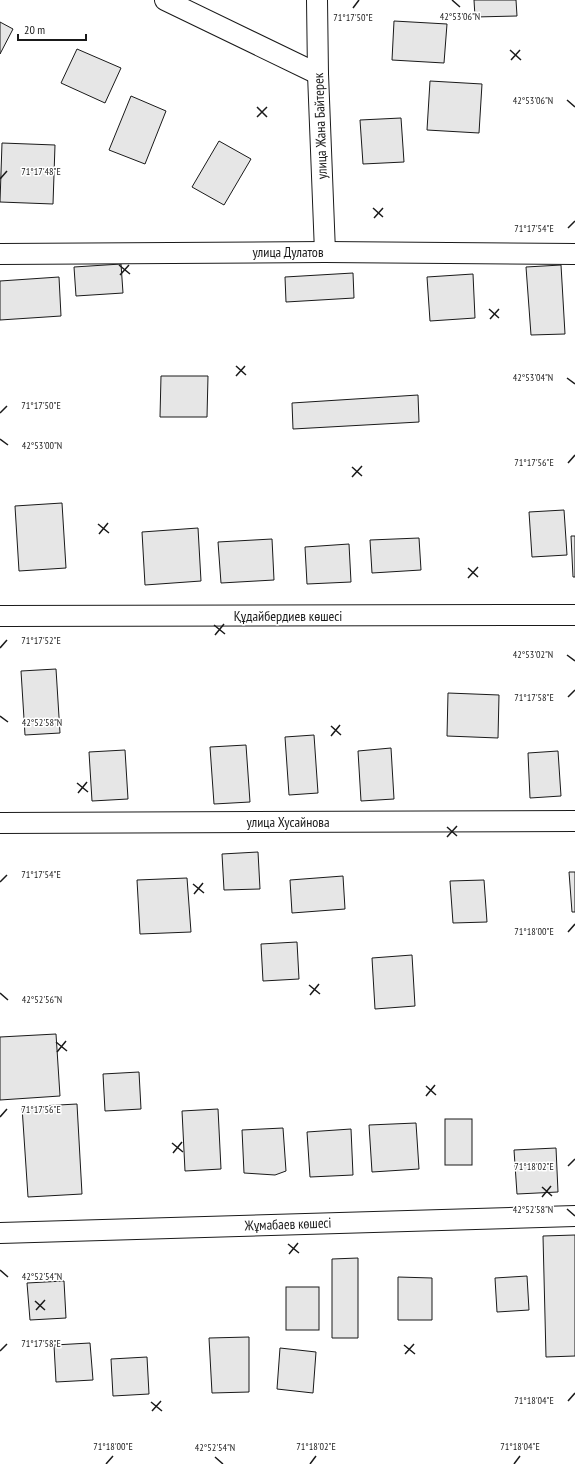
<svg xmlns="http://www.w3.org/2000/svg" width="575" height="1464" font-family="'PT Sans Narrow',sans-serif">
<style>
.building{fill:#e6e6e6;stroke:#1a1a1a}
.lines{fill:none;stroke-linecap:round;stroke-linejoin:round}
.minor-casing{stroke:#1a1a1a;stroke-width:22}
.minor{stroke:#fff;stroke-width:20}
.ticks{fill:none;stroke:#1a1a1a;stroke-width:1.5}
.labels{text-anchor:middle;stroke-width:3;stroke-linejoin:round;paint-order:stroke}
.street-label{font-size:14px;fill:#1a1a1a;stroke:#fff}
.ticks-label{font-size:10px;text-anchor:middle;fill:#1a1a1a;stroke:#fff;stroke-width:3;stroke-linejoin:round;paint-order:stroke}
</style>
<rect width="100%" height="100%" fill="#fff"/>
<!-- building -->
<g class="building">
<path d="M474,0H516L517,16L475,17Z"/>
<path d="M394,21L447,24L444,63L392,60Z"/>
<path d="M0,22L13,29L0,54Z"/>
<path d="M77,49L121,68L105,103L61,83Z"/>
<path d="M430,81L482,84L479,133L427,130Z"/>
<path d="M131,96L166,111L145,164L109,150Z"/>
<path d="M401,118L404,162L363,164L360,120Z"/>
<path d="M219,141L251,159L224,205L192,187Z"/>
<path d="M2,143L55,145L53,204L0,202Z"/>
<path d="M121,264L123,293L76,296L74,267Z"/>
<path d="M561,265L565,334L531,335L526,267Z"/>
<path d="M353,273L354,298L286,302L285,277Z"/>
<path d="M473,274L475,318L430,321L427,277Z"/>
<path d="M59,277L61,316L0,320V281Z"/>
<path d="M161,376H208L207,417H160Z"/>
<path d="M418,395L419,422L293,429L292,403Z"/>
<path d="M62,503L66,568L19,571L15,506Z"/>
<path d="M564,510L567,555L532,557L529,512Z"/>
<path d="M198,528L201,581L145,585L142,532Z"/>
<path d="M571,536H575V577H573Z"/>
<path d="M419,538L421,570L372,573L370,540Z"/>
<path d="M272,539L274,580L221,583L218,542Z"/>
<path d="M349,544L351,582L307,584L305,547Z"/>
<path d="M56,669L60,733L25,735L21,671Z"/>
<path d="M448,693L499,695L498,738L447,736Z"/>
<path d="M314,735L318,793L289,795L285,737Z"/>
<path d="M246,745L250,802L214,804L210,747Z"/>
<path d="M391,748L394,799L361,801L358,751Z"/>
<path d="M125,750L128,799L92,801L89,752Z"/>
<path d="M558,751L561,796L530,798L528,753Z"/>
<path d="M258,852L260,889L224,890L222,854Z"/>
<path d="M569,872H575V912H572Z"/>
<path d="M343,876L345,909L292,913L290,880Z"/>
<path d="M187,878L191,932L140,934L137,880Z"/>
<path d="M484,880L487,922L453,923L450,881Z"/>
<path d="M297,942L299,979L263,981L261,944Z"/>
<path d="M412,955L415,1006L375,1009L372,958Z"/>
<path d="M56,1034L60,1096L0,1100V1037Z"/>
<path d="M139,1072L141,1109L105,1111L103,1074Z"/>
<path d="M77,1104L82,1194L28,1197L22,1107Z"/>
<path d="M218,1109L221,1169L185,1171L182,1111Z"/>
<rect x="445" y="1119" width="27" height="46"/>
<path d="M416,1123L419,1169L372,1172L369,1125Z"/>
<path d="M283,1128L286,1171L275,1175L244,1173L242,1130Z"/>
<path d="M351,1129L353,1175L310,1177L307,1132Z"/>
<path d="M556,1148L558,1192L517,1194L514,1150Z"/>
<path d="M575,1235V1356L546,1357L543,1236Z"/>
<path d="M358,1258V1338H332V1259Z"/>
<path d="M527,1276L529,1310L497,1312L495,1278Z"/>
<path d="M398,1277L432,1278V1320H398Z"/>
<path d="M64,1281L66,1318L30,1320L27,1283Z"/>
<rect x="286" y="1287" width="33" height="43"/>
<path d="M249,1337V1392L212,1393L209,1338Z"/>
<path d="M90,1343L93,1380L56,1382L54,1345Z"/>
<path d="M280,1348L316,1352L313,1393L277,1389Z"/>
<path d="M147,1357L149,1394L113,1396L111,1359Z"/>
</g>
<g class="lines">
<defs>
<g id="minor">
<path d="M165,0L318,74"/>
<path d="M317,0L318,74L325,252"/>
<path d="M0,254L325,252L575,254"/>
<path d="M0,616L575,615"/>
<path d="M0,823L575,821"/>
<path d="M0,1233L575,1216"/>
</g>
</defs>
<!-- minor casing -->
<use href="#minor" class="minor-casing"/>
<!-- minor -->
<use href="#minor" class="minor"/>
</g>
<!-- ticks -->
<path class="ticks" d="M452,0L460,7M353,8L359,0M510,50L521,60M511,60L520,50M567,100L575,107M257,107L267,117M257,117L267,107M0,179L7,171M373,208L383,217M374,218L383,208M568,228L575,221M119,265L130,274M120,275L129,265M489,309L499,318M490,319L499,309M236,366L246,375M236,376L245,366M567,378L575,384M0,413L7,406M0,439L8,445M568,463L575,455M352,467L362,476M352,477L362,466M98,524L109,533M99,534L108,523M468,568L478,577M468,578L478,567M214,625L225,634M215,635L224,624M0,648L7,640M567,655L575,661M568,697L575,690M0,716L8,722M331,726L341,735M331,736L340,725M77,783L88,792M78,793L87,782M447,827L457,836M447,837L457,826M0,882L7,875M193,884L204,893M194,894L203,883M568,932L575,924M309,985L320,994M0,993L8,1000M310,995L319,984M56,1042L67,1051M57,1052L66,1041M426,1086L436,1095M426,1096L435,1085M0,1117L7,1109M172,1143L183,1152M173,1153L182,1142M568,1166L575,1159M542,1187L552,1196M542,1197L551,1186M567,1209L575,1216M288,1244L299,1253M289,1254L298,1243M0,1270L8,1277M35,1301L45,1310M36,1310L45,1300M404,1345L415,1354M0,1351L7,1344M405,1354L414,1344M568,1401L575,1393M151,1402L162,1411M152,1411L161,1401M215,1457L223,1464M106,1464L113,1456M310,1464L316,1456M514,1464L520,1456"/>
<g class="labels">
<!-- street labels -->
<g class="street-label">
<text transform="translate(320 126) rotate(-92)" y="5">улица Жана Байтерек</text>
<text x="288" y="257">улица Дулатов</text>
<text x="288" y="621">Құдайбердиев көшесі</text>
<text x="288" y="827">улица Хусайнова</text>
<text transform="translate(288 1224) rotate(-2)" y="5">Жұмабаев көшесі</text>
</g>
</g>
<g class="ticks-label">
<text x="460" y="20">42°53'06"N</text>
<text x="353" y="21">71°17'50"E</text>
<text x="533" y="104">42°53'06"N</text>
<text x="41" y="175">71°17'48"E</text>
<text x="534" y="232">71°17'54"E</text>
<text x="533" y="381">42°53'04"N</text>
<text x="41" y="409">71°17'50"E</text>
<text x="42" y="449">42°53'00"N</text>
<text x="534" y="466">71°17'56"E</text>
<text x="41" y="644">71°17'52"E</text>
<text x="533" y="658">42°53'02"N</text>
<text x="534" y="701">71°17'58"E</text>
<text x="42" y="726">42°52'58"N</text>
<text x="41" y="878">71°17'54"E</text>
<text x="534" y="935">71°18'00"E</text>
<text x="42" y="1003">42°52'56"N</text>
<text x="41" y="1113">71°17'56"E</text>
<text x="534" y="1170">71°18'02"E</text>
<text x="533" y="1213">42°52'58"N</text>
<text x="42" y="1280">42°52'54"N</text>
<text x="41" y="1347">71°17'58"E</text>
<text x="534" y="1404">71°18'04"E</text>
<text x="113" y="1450">71°18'00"E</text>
<text x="316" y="1450">71°18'02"E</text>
<text x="520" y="1450">71°18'04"E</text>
<text x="215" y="1451">42°52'54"N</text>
</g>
<!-- scale -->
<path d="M18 34v6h68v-6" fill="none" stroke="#1a1a1a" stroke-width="2"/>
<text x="24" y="34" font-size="12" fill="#1a1a1a" stroke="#ffffff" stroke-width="3" paint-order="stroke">20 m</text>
</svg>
